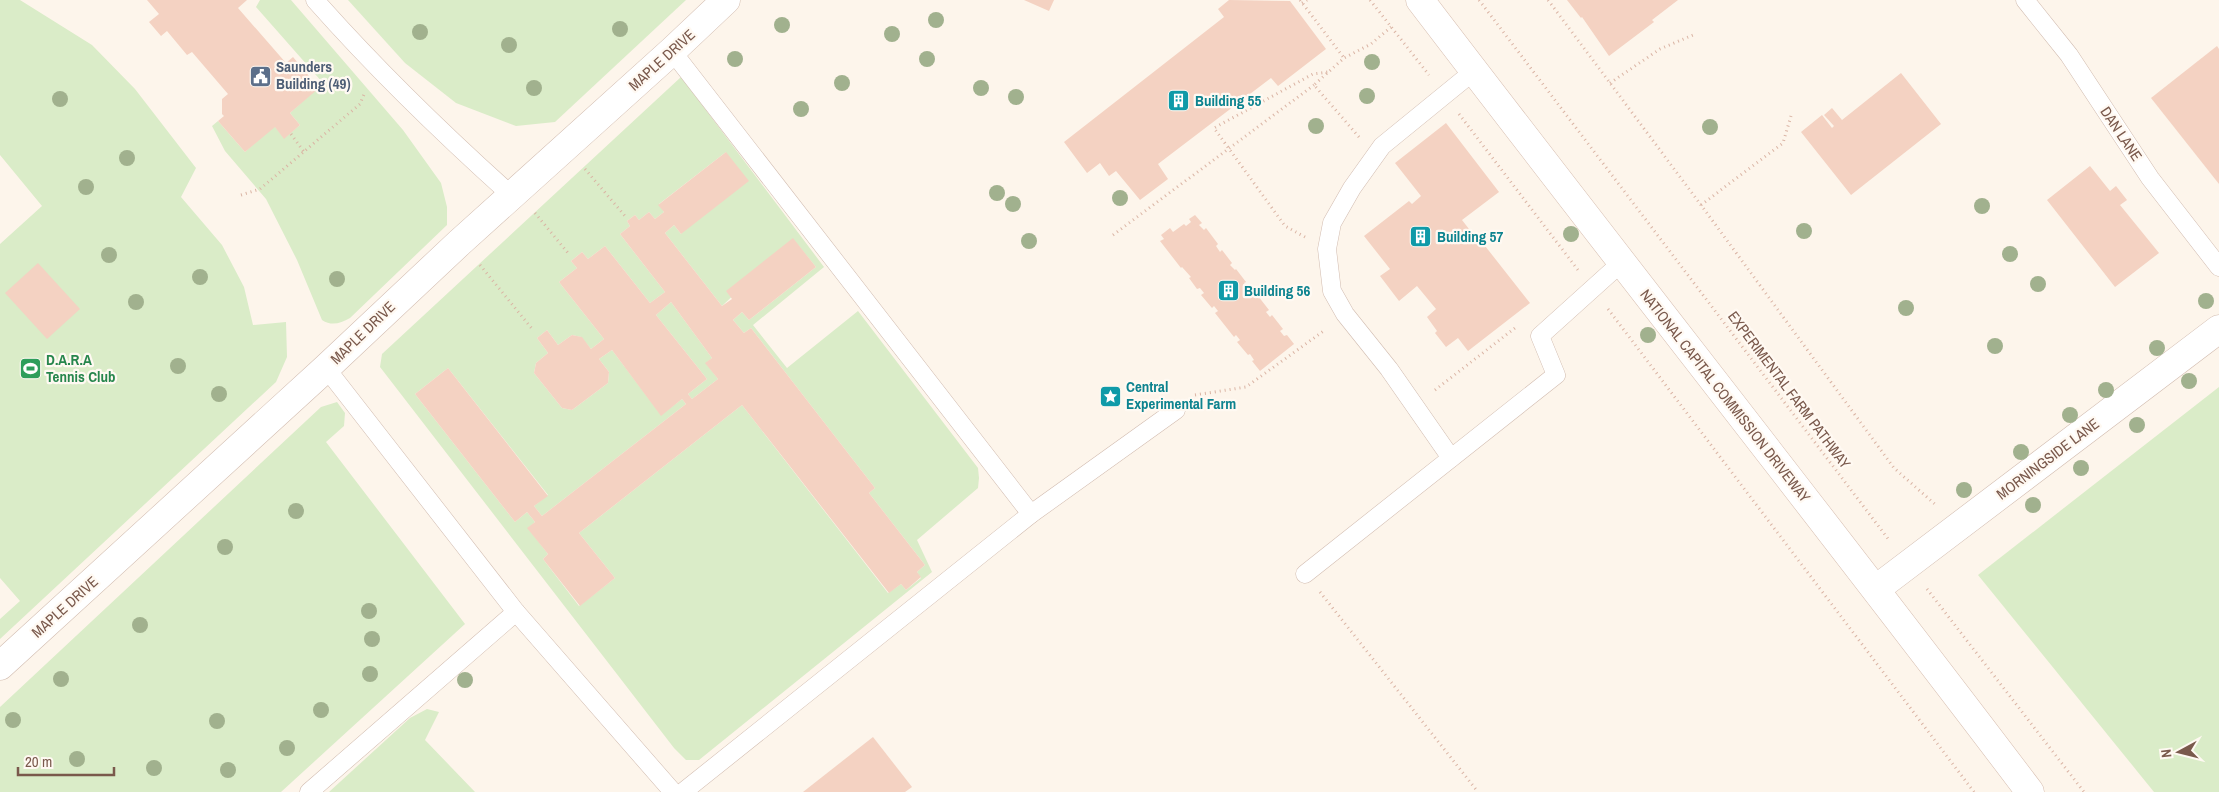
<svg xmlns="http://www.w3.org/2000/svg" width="2219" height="792" font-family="'Archivo Narrow',sans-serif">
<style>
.green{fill:#daecc8;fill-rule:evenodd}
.building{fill:#f4d2c2;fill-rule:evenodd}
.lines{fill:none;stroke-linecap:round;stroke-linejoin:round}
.lane-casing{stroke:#d1bbaf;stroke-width:19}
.street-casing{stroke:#d1bbaf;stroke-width:29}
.secondary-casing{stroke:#d6bdaf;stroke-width:29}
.path{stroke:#dab4a4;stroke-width:3;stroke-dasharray:1 4;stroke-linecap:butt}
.lane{stroke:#fff;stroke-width:18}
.street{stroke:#fff;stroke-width:28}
.secondary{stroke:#fff;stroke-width:28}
.tree{fill:#a1b18e}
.labels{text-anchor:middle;stroke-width:4.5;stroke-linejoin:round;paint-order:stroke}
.street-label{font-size:15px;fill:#7a594c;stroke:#fff9f2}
.service-label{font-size:15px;font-weight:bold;fill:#4e5e75;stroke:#fff9f2;text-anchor:start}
.culture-label{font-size:15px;font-weight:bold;fill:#0d838f;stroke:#fff9f2;text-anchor:start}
.leisure-label{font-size:15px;font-weight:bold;fill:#27864d;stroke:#fff9f2;text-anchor:start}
</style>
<rect width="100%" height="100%" fill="#fdf5eb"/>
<!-- green -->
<g class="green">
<path d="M0,0H20L92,45L135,89L196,168L181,197L222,245L244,287L253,325L286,322L287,357L276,382L0,639V619L20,601L0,578V244L42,206L0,155Z"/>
<path d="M260,0H291L403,130L441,183L447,207V225L350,318C340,324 331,326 322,320L297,260L266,199L225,151L212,126L218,121L245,152L274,125L284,138L300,125L290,113L323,83L256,7Z"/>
<path d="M348,0H686L555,122L516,126L456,103L405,63Z"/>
<path d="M681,77L824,267L753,325L787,368L858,311L978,468L979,478L978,488L917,540L932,572L699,760H686L674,748L380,367L382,354ZM726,152L681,234L674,225L665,233L722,306L793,239L816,267L749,320L742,312L733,320L744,333L751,328L875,488L869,493L925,565L917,572L921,578L906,590L901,584L888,593L742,405L579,533L615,578L579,606L543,559L548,554L528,528L535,522L527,512L515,522L415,394L448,368L548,495L534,506L542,516L686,404L682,399L661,415L612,350L599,359L609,372L608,383L572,410L562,408L534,373L536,363L548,353L537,338L547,330L558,345L572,335L581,337L591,349L604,339L559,282L577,268L571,261L582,252L588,259L605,246L650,303L665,292L620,234L630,226L627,221L635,215L639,220L649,212L655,219L664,212L659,204Z"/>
<path d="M671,302L712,358L706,363L718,379L692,399L688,394L707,379L656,315Z"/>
<path d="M2219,387V792H2154L1978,575Z"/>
<path d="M337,402L345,413L344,426L326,442L465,624L281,792H0V707L321,407Z"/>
<path d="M427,709L439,712L425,740L475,792H329L410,718Z"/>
</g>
<!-- building -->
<g class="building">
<path d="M147,0H247L238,8L286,63L293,57L319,88L290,113L300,125L284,139L275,127L245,152L218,121L224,116L222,114V99L228,94L192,52L187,55L167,31L161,36L149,22L159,14Z"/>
<path d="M1024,0H1054L1049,11Z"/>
<path d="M1229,0L1290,1L1326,49L1278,86L1271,78L1158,164L1168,179L1140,200L1116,171L1109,176L1100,163L1087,173L1064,142L1224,17L1218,9Z"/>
<path d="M1567,0H1678L1652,20L1654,22L1609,56L1582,17L1581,18Z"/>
<path d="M2217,46L2219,49V184L2151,98Z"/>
<path d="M1901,73L1941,124L1851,195L1801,132L1822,115L1832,128L1834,126L1824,115L1832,108L1842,120Z"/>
<path d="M1446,123L1499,192L1462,220L1476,238L1478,237L1530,303L1468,351L1458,338L1446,347L1435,333L1437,331L1427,317L1436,309L1417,286L1399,301L1380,276L1390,269L1364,236L1409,201L1412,204L1421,196L1395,163Z"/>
<path d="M726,152L749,181L681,234L674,225L665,233L722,306L732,299L726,291L793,238L816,267L749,320L742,312L733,320L744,333L751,328L875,488L869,493L925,565L917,572L921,577L906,590L901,584L889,593L742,405L579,533L615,578L580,606L543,559L548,554L527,528L535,522L527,512L515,522L415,394L448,368L548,496L534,506L542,516L686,404L682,399L661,416L612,350L599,359L609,372L608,383L572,410L562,408L534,373L536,363L548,353L537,338L547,330L558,345L572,335L582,337L591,349L604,339L559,282L577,268L571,261L582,252L588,259L605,246L650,303L665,292L620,234L630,226L627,221L635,215L639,220L649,212L655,219L664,212L658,205ZM671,302L712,358L705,363L718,379L692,399L688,394L707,379L656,315Z"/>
<path d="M2090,166L2110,191L2116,186L2127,200L2120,205L2159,253L2115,287L2047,200Z"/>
<path d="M1195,215L1202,223L1199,225L1204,230L1206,228L1218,244L1216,246L1220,252L1222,250L1232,263L1230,265L1235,270L1236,269L1246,282L1244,283L1248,289L1251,287L1269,310L1266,312L1270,317L1272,315L1283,329L1280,331L1284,336L1287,335L1294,344L1260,371L1252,361L1254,360L1250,354L1248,355L1237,342L1240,340L1236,335L1234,337L1215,313L1218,311L1214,306L1212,308L1201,295L1204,293L1200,288L1197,289L1189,278L1191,277L1182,267L1181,268L1160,241L1164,239L1161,235L1170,228L1173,232L1184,224L1186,226L1191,222L1189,219Z"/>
<path d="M38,263L80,309L47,339L5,293Z"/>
<path d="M873,737L912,787L905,792H803Z"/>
</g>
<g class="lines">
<defs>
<g id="lane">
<path d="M315,0C376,69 442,133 511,195"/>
<path d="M2025,0L2069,55L2150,178L2219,267"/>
<path d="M672,51L1031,514"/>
<path d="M326,368L516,612L673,792"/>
<path d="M1451,458L1389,369L1345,314L1332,291L1327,249L1332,223L1352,188L1382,146L1474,71"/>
<path d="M1305,574L1556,375L1540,336L1621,263"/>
<path d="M309,792L516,612"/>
<path d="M683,792L1031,514L1176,410"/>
</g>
<g id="street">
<path d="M1876,589L2219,329"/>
<path d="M0,666L326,368L459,243L672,51L726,0"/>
</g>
<path id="secondary" d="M1420,0C1622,265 1829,526 2030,792"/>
</defs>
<!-- lane casing -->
<use href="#lane" class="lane-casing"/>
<!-- street casing -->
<use href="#street" class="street-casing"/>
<!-- secondary casing -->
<use href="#secondary" class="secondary-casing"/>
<!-- path -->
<g class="path">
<path d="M1300,0L1344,58"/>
<path d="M1370,0L1429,75"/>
<path d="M1479,0L1889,540"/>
<path d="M1548,0L1701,205L1894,468L1937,506"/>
<path d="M1302,3L1307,0"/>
<path d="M1610,83L1660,49L1693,35"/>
<path d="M1459,114L1578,270"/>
<path d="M291,134L304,152"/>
<path d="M1359,137L1314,85L1344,58L1371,44L1391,27"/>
<path d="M585,169L625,216"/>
<path d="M241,195L260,189L360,104L365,92"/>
<path d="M1701,205L1783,143L1791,116"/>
<path d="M535,213L568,253"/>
<path d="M1113,235L1314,85"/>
<path d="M1305,237L1285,226L1214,128L1313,74L1328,72"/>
<path d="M480,265L533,330"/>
<path d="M1608,309L1974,792"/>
<path d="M1435,390L1515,328"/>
<path d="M1195,395L1246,387L1325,330"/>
<path d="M1927,589L2084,792"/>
<path d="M1320,592L1478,792"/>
</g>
<!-- lane -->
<use href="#lane" class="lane"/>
<!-- street -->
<use href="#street" class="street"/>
<!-- secondary -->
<use href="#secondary" class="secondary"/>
</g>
<!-- trees -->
<g class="tree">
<circle cx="936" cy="20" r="8"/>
<circle cx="782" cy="25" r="8"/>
<circle cx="620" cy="29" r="8"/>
<circle cx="420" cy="32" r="8"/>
<circle cx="892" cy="34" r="8"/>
<circle cx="509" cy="45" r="8"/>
<circle cx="735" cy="59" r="8"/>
<circle cx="927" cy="59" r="8"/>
<circle cx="1372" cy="62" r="8"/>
<circle cx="842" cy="83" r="8"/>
<circle cx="534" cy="88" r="8"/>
<circle cx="981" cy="88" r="8"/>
<circle cx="1367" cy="96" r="8"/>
<circle cx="1016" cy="97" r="8"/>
<circle cx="60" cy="99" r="8"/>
<circle cx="801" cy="109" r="8"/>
<circle cx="1316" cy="126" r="8"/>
<circle cx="1710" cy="127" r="8"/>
<circle cx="127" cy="158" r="8"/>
<circle cx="86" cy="187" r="8"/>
<circle cx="997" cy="193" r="8"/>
<circle cx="1120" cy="198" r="8"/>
<circle cx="1013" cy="204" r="8"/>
<circle cx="1982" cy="206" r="8"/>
<circle cx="1804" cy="231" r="8"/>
<circle cx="1571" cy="234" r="8"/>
<circle cx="1029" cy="241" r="8"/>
<circle cx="2010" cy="254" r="8"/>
<circle cx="109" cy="255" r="8"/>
<circle cx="200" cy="277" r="8"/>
<circle cx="337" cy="279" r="8"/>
<circle cx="2038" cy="284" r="8"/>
<circle cx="2206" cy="301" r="8"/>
<circle cx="136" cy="302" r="8"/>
<circle cx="1906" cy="308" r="8"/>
<circle cx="1648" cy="335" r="8"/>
<circle cx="1995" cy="346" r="8"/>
<circle cx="2157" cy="348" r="8"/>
<circle cx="178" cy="366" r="8"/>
<circle cx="2189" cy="381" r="8"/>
<circle cx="2106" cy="390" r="8"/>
<circle cx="219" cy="394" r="8"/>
<circle cx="2070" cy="415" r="8"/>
<circle cx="2137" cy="425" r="8"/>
<circle cx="2021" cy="452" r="8"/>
<circle cx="2081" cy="468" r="8"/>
<circle cx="1964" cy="490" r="8"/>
<circle cx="2033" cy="505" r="8"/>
<circle cx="296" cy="511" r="8"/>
<circle cx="225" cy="547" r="8"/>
<circle cx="369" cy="611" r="8"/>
<circle cx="140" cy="625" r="8"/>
<circle cx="372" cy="639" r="8"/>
<circle cx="370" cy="674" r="8"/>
<circle cx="61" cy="679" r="8"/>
<circle cx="465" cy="680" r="8"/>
<circle cx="321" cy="710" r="8"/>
<circle cx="13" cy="720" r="8"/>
<circle cx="217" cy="721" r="8"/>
<circle cx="287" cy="748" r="8"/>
<circle cx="77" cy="759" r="8"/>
<circle cx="154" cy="768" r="8"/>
<circle cx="228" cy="770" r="8"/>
</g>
<!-- icons -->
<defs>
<symbol id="civic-square" viewBox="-11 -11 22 22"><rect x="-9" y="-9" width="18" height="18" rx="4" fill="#5c6f8a" stroke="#fff9f2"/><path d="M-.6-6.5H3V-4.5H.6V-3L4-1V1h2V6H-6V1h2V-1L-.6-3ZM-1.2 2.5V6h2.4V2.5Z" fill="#fff"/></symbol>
<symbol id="building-square" viewBox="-11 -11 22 22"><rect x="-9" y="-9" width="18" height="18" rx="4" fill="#0f9aa8" stroke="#fff9f2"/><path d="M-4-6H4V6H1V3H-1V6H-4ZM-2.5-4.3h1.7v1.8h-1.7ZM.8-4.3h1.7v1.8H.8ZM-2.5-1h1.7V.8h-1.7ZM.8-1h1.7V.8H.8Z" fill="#fff"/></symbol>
<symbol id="stadium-square" viewBox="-11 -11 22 22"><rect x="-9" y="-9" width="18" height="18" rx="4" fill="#2e9e5b" stroke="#fff9f2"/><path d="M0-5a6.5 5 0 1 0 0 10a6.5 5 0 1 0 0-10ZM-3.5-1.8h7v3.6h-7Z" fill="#fff"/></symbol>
<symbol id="sight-square" viewBox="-11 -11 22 22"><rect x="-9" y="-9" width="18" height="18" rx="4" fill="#0f9aa8" stroke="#fff9f2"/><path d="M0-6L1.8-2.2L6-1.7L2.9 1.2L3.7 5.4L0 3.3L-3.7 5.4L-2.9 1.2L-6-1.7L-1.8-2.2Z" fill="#fff"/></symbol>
</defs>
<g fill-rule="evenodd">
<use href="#civic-square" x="248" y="64" width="25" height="25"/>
<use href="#building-square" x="1166" y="88" width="25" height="25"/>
<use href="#building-square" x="1408" y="224" width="25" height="25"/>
<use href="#building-square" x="1216" y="278" width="25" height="25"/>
<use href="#stadium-square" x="18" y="356" width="25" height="25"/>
<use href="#sight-square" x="1098" y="384" width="25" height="25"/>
</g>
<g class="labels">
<!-- street labels -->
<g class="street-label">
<text transform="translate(662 60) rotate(-42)" y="5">MAPLE DRIVE</text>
<text transform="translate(2121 134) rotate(56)" y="5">DAN LANE</text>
<text transform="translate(363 333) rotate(-44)" y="5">MAPLE DRIVE</text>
<text transform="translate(1789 390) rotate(53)" y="5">EXPERIMENTAL FARM PATHWAY</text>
<text transform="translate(1725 396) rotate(52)" y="5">NATIONAL CAPITAL COMMISSION DRIVEWAY</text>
<text transform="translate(2048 459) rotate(-37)" y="5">MORNINGSIDE LANE</text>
<text transform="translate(65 607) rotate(-42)" y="5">MAPLE DRIVE</text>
</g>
<!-- service labels -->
<g class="service-label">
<text x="276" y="72">Saunders<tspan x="276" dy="17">Building (49)</tspan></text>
</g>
<!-- culture labels -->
<g class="culture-label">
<text x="1195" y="106">Building 55</text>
<text x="1437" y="242">Building 57</text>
<text x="1244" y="296">Building 56</text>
<text x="1126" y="392">Central<tspan x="1126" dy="17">Experimental Farm</tspan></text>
</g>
<!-- leisure labels -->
<g class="leisure-label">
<text x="46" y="365">D.A.R.A<tspan x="46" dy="17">Tennis Club</tspan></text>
</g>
</g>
<!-- north arrow -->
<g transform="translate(2179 752) rotate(263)" stroke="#fff9f2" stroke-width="4" paint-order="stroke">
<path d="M0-4L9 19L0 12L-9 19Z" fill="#7a594c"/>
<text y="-8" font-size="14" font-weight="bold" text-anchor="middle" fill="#7a594c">N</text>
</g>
<!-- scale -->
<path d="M18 767v8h96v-8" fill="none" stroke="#7a594c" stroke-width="2.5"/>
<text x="25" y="767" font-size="15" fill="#7a594c" stroke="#fff9f2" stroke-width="4" paint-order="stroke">20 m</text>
</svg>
